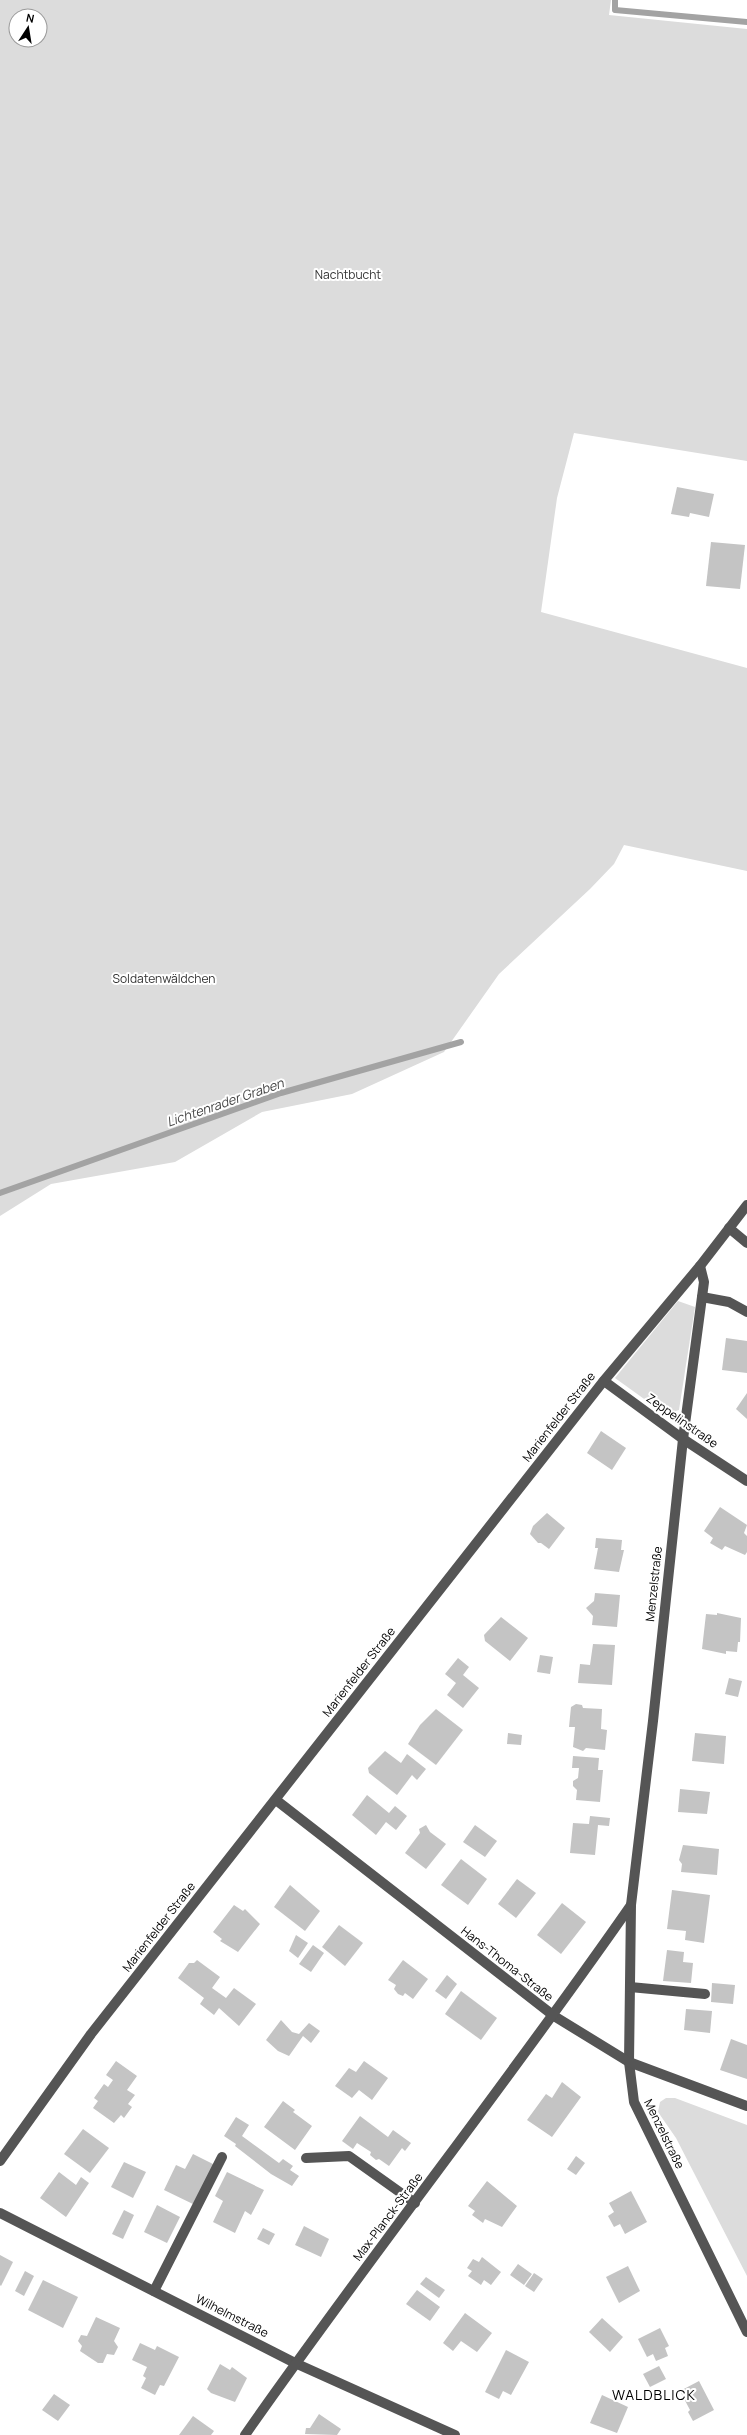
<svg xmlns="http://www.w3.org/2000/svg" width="747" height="2435" font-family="Manrope,sans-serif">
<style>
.green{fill:#dcdcdc;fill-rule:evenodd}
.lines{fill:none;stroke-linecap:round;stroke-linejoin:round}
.stream{stroke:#a3a3a3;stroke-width:6}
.building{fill:#c4c4c4}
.minor{stroke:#555;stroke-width:10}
.labels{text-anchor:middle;stroke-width:4;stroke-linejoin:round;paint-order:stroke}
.park-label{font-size:12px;fill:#333;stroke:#fff}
.street-label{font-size:12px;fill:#000;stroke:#fff}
.water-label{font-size:13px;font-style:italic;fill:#444;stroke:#fff}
.quarter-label{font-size:14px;letter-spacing:1px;fill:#000;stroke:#fff}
</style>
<rect width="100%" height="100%" fill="#fff"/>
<!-- green -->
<g class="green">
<path d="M0,0H611L609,15L747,29V461L574,433L557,498L541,612L747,668V871L624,845L614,864L590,889L499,974L444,1052L352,1094L262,1112L175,1162L51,1184L0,1216ZM16,16H40V40H16Z"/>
<path d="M678,1301L695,1307L679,1410L665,1414L615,1378Z"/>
<path d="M666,2098H675L747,2125V2276L676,2138L658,2112L660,2102Z"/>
</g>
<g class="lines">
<!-- stream -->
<g class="stream">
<path d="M615,0V10L747,22"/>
<path d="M0,1193L281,1093L461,1042"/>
</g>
</g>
<!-- building -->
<g class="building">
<path d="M677,487L714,494L709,517L690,513L689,517L671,514Z"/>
<path d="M711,542L745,545L740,589L706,586Z"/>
<path d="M726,1338L747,1341V1373L722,1370Z"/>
<path d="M747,1393V1419L736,1409Z"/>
<path d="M601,1431L626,1448L612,1470L587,1453Z"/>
<path d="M720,1507L747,1525L744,1533L747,1536V1552L745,1555L725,1546L722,1550L710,1543L713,1538L704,1531Z"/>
<path d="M547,1513L565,1528L549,1549L541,1543H538L530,1534L533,1526Z"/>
<path d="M596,1538L622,1540L621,1550H624L619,1572L594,1569L598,1548H595Z"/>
<path d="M595,1593L620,1595L617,1627L592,1625L593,1616L586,1608L594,1601Z"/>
<path d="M717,1613L741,1618L740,1642H738L737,1652L726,1651V1654L702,1649L706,1614L717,1615Z"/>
<path d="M501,1617L528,1638L510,1661L485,1641L484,1635Z"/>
<path d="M593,1644L615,1645L612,1685L578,1683L580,1664L590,1665Z"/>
<path d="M540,1655L553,1657L550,1674L537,1672Z"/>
<path d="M458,1658L469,1667L463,1675L479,1688L463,1708L447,1695L456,1683L445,1674Z"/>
<path d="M729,1678L742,1681L738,1697L725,1694Z"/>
<path d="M576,1704L582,1705L583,1708L602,1709L601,1729L607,1730L605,1750L586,1748L583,1751L573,1747L575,1727H569L571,1707Z"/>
<path d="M436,1709L463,1730L436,1765L408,1744L420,1725Z"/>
<path d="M508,1733L522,1735L521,1745L507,1744Z"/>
<path d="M695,1733L726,1736L724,1764L692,1761Z"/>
<path d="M385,1751L401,1763L407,1754L426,1769L417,1780L412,1775L397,1795L369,1773L368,1768Z"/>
<path d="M573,1756L599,1758L598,1770H603L600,1802L576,1800L577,1790L573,1786V1781L578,1778L579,1768H572Z"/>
<path d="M680,1789L710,1792L707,1814L678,1812Z"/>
<path d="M367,1795L389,1813L395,1806L407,1816L396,1830L386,1822L376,1835L352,1815Z"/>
<path d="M590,1816L610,1818L609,1826L598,1825L595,1855L570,1853L573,1823L589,1824Z"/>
<path d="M426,1825L430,1832L446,1844L426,1869L405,1853L420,1833L419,1829Z"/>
<path d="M475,1825L497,1841L485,1857L463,1842Z"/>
<path d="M683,1845L719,1849L717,1875L681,1872L682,1864L679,1860Z"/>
<path d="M461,1859L487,1879L468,1905L441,1885Z"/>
<path d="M517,1879L536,1893L516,1918L498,1904Z"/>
<path d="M290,1885L320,1911L305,1931L274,1907Z"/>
<path d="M672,1890L710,1895L704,1943L685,1940L686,1931L667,1929Z"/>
<path d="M562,1903L586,1922L561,1954L537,1935Z"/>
<path d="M234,1905L243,1911L245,1909L260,1924L238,1952L220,1941L222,1939L213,1932Z"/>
<path d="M339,1925L363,1943L345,1966L322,1947Z"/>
<path d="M296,1935L308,1943L298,1958L289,1951Z"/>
<path d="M313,1945L324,1953L311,1972L299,1964Z"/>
<path d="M667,1950L684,1952L683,1962L693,1963L691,1983L663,1981Z"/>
<path d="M197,1960L220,1977L212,1988L226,1998L234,1988L256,2004L239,2026L219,2008L214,2015L200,2004L204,1998L178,1978L189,1963H194Z"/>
<path d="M403,1960L428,1979L413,1999L405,1993L403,1996L398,1994L394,1989L396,1985L388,1980Z"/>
<path d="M447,1975L457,1984L446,1999L435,1991Z"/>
<path d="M712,1983L735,1985L733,2004L711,2002Z"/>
<path d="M461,1991L497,2018L481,2040L445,2014Z"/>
<path d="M686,2009L712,2011L710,2033L684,2030Z"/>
<path d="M281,2020L292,2032L299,2034L309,2023L320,2031L311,2043L303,2036L289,2056L278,2051L266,2040Z"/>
<path d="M731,2039L747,2045V2079L720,2070Z"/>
<path d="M116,2061L137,2076L127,2090L135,2095L128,2104L132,2107L124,2118L121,2115L114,2123L93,2108L98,2101L94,2098L104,2084L108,2087L113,2080L106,2075Z"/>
<path d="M364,2061L388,2078L372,2100L359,2090L352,2098L335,2086L349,2068L356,2072Z"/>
<path d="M562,2082L581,2097L552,2137L527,2120L546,2094L552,2098Z"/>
<path d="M283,2101L295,2110L293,2112L312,2126L295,2150L264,2127Z"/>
<path d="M360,2116L388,2137L393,2130L411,2143L405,2151L402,2148L389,2166L379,2159L376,2160L370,2155L371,2152L357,2143L353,2149L342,2141Z"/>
<path d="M236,2117L249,2125L242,2136L279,2163L283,2159L293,2166L290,2170L299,2176L292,2186L271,2174L235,2146L236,2144L224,2136Z"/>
<path d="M83,2129L109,2148L90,2173L64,2154Z"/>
<path d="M193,2154L215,2165L195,2205L164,2190L176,2165L185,2169Z"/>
<path d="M576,2156L585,2163L576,2175L567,2169Z"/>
<path d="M124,2162L146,2172L133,2198L111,2187Z"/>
<path d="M59,2172L76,2185L81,2177L89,2183L66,2217L40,2198Z"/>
<path d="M227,2172L264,2190L251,2215L245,2211L235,2233L213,2222L223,2201L215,2196Z"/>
<path d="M487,2181L517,2206L502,2227L485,2219L483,2223L472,2215L475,2211L468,2206Z"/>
<path d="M631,2191L647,2222L625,2234L620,2224L614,2227L608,2216L614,2212L609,2203Z"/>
<path d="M157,2205L180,2217L167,2243L144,2232Z"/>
<path d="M124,2210L134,2215L123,2239L112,2234Z"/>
<path d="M304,2226L329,2239L321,2257L295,2245Z"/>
<path d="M263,2228L275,2234L269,2245L257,2239Z"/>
<path d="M0,2255L13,2262L1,2286L0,2285Z"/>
<path d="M482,2257L501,2272L491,2285L484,2280L481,2285L468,2276L472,2271L467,2268L473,2259L479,2262Z"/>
<path d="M518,2264L532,2274L524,2285L510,2275Z"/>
<path d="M628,2266L640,2291L619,2303L606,2277Z"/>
<path d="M25,2271L34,2276L24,2296L15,2291Z"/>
<path d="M534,2273L543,2279L534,2292L525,2286Z"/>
<path d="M426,2277L445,2290L439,2298L420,2284Z"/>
<path d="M43,2280L78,2297L63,2328L28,2310Z"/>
<path d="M417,2290L440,2307L430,2321L406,2304Z"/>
<path d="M465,2313L492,2333L477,2352L461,2341L453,2351L443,2343Z"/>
<path d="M96,2317L120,2328L114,2341L118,2347L114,2355L107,2354L103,2363H98L80,2351L82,2346L78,2341L81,2335L87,2336Z"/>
<path d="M602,2318L623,2337L610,2352L589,2332Z"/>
<path d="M660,2328L669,2346L665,2348L668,2356L656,2361L653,2354L647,2357L638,2339Z"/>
<path d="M140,2343L155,2350L157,2346L179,2357L164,2386L160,2385L155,2395L141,2388L146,2378L143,2376L147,2367L132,2360Z"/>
<path d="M506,2350L529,2362L511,2395L503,2391L499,2399L485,2392Z"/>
<path d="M220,2364L230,2370L232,2367L247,2378L235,2402L211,2393L207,2389Z"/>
<path d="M659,2366L666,2379L650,2387L643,2374Z"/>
<path d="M699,2381L714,2410L693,2421L688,2412L690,2410L680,2391Z"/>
<path d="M54,2394L70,2405L58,2421L42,2410Z"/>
<path d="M602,2395L628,2407L617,2433L590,2423Z"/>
<path d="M319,2414L341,2429L337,2435L305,2434L306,2428H310Z"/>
<path d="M193,2416L214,2431L211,2435H179Z"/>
</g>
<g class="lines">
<!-- minor -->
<g class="minor">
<path d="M729,1228L747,1243"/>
<path d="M700,1266L704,1282L683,1439L653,1721L631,1905L629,2062L634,2102L747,2332"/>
<path d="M702,1297L729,1302L747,1312"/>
<path d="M604,1381L683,1439L747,1481"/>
<path d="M276,1800L554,2016L629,2062L747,2106"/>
<path d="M630,1987L705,1994"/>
<path d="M306,2158L349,2156L415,2203"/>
<path d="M0,2161L91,2034L602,1383L700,1266L747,1205"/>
<path d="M0,2213L295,2363L455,2435"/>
<path d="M154,2291L222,2157"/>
<path d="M245,2435C370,2256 506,2085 631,1905"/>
</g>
</g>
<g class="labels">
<!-- park labels -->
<g class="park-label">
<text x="348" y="279">Nachtbucht</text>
<text x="164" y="983">Soldatenwäldchen</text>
</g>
<!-- street labels -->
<g class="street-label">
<text transform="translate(559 1417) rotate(-52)" y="4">Marienfelder Straße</text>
<text transform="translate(682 1421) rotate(35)" y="4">Zeppelinstraße</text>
<text transform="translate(654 1584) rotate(-84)" y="4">Menzelstraße</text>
<text transform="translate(359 1672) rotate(-52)" y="4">Marienfelder Straße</text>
<text transform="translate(159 1927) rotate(-52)" y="4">Marienfelder Straße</text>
<text transform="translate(507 1964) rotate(38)" y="4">Hans-Thoma-Straße</text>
<text transform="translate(664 2134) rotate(64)" y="4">Menzelstraße</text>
<text transform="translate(388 2217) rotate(-53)" y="4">Max-Planck-Straße</text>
<text transform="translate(232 2316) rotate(27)" y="4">Wilhelmstraße</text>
</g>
<!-- water labels -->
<g class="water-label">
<text transform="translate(225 1102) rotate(-19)" y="5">Lichtenrader Graben</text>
</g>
<!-- quarter labels -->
<g class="quarter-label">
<text x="654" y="2400">WALDBLICK</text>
</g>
</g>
<!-- north arrow -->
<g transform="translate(28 28) rotate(12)"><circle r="19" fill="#ffffff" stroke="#999999"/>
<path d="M0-3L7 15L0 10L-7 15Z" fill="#000000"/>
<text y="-6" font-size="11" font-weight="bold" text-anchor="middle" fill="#000000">N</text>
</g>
</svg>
